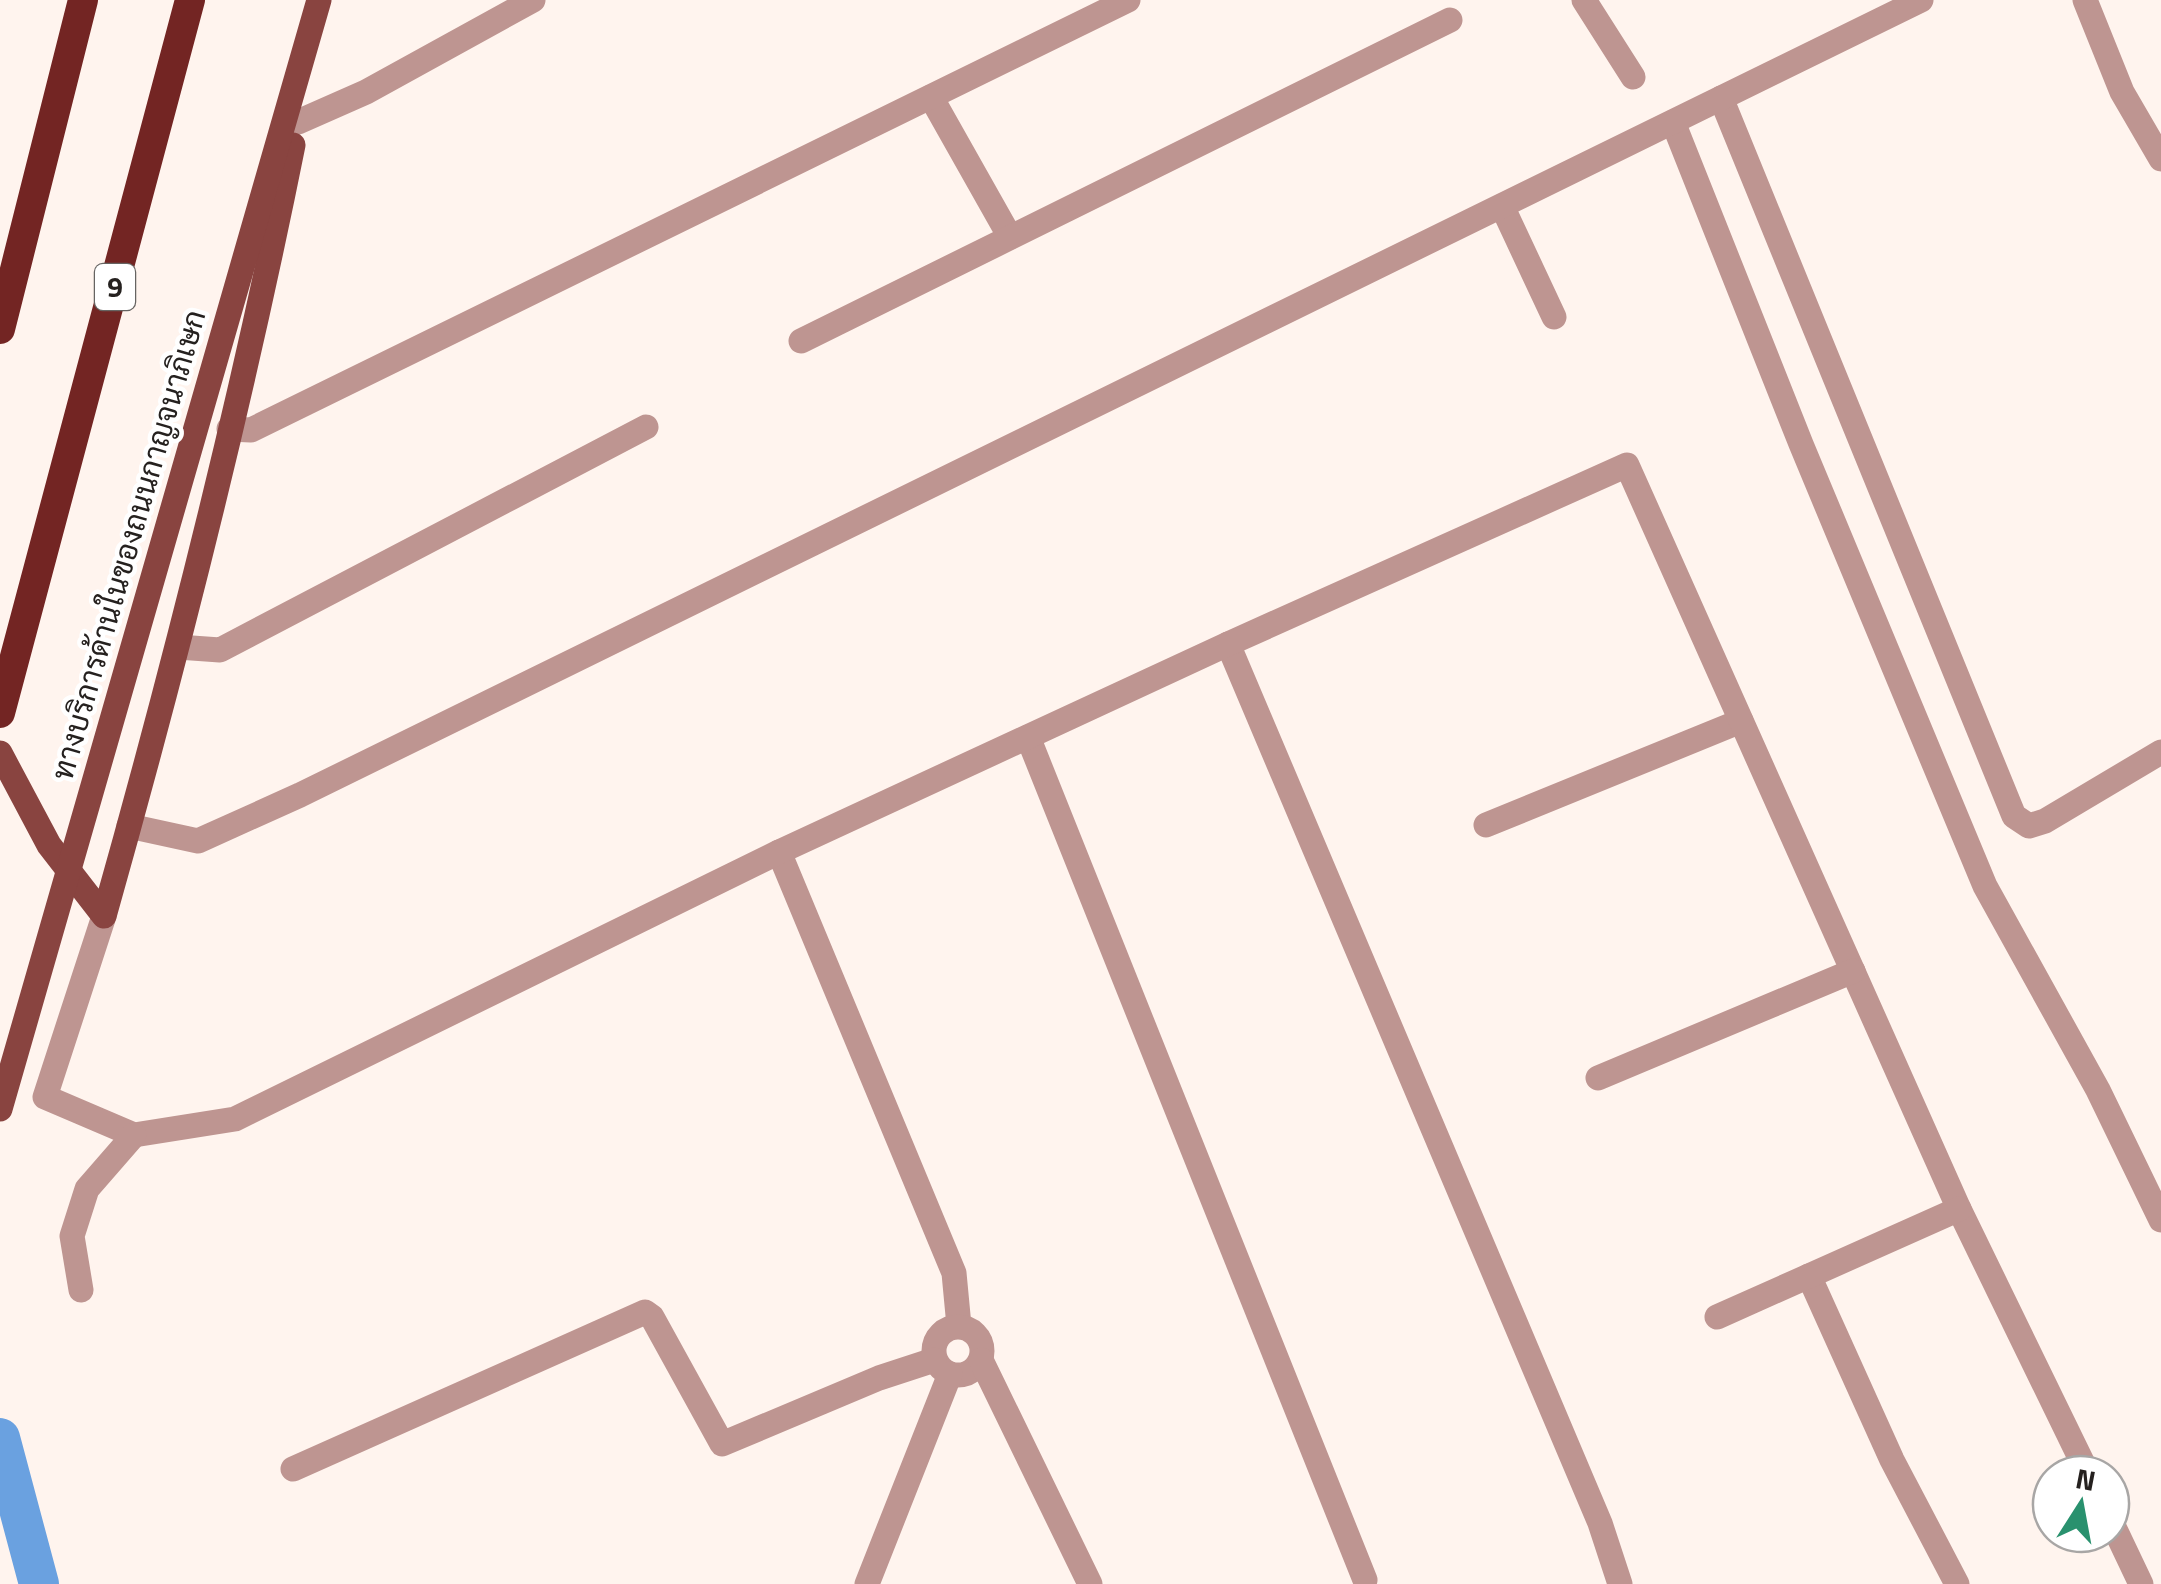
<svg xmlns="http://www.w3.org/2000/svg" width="2161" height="1584" font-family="'Titillium Web',Sarabun,sans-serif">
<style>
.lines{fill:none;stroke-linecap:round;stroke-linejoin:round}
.canal{stroke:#6aa1e0;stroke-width:40}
.minor{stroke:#be9591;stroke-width:25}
.major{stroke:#894440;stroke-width:25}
.highway{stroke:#732523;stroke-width:30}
.labels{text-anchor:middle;stroke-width:9;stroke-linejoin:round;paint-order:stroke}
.shield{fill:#fff;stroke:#666462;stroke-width:2.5}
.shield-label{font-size:28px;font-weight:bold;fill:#25211f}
.street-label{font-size:30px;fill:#25211f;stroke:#fff}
</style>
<rect width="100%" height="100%" fill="#fff4ee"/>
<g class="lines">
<!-- canal -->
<path class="canal" d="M0,1438L39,1584"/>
<!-- minor -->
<g class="minor">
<path d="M1584,0L1633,77"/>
<path d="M2085,0L2122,92L2161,159"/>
<path d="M931,97L1010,237"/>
<path d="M1721,98L2014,816L2029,826L2045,821L2161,752"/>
<path d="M298,122L366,92L533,0"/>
<path d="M1673,122L1801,444L1985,886L2098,1090L2161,1220"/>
<path d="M1502,206L1554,317"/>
<path d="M801,341L1450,20"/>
<path d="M229,429L251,430L1128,0"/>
<path d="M1228,644L1600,1523L1620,1584"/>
<path d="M178,647L220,650L646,427"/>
<path d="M1028,737L1365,1580"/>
<path d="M1486,825L1741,721"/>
<path d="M129,826L198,841L300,795L1921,0"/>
<path d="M779,852L954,1273L959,1326"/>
<path d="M104,916L45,1097L134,1135L235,1119L779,852L1228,644L1627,465L1959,1209L2088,1474"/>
<path d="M1598,1078L1853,971"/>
<path d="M1809,1276L1892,1460L1957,1584"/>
<path d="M81,1290L72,1236L87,1189L134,1135"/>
<path d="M1717,1317L1959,1209"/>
<circle cx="958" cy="1351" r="24"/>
<path d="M981,1360L1090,1584"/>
<path d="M293,1469L645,1312L652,1317L722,1444L879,1378L934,1360"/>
<path d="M2111,1521L2141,1584"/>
<path d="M867,1584L950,1374"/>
</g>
<!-- major -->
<g class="major">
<path d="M0,753L49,845L104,916C176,661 241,404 293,145"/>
<path d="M0,1109L319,0"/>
</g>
<!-- highway -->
<g class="highway">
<path d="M0,329L83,0"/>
<path d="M0,713L190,0"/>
</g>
</g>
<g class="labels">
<!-- shield labels -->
<rect class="shield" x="95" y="264" width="40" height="46" rx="8"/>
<g class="shield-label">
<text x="115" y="297">9</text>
</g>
<!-- street labels -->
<g class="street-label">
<text transform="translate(129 545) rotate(-74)" y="10">ทางบริการด้านในของถนนกาญจนาภิเษก</text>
</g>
</g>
<!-- north arrow -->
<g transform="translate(2081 1504) rotate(11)"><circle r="48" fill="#ffffff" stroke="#a8a6a5" stroke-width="2.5"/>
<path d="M0-8L18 38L0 25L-18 38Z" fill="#29916e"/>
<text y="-15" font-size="28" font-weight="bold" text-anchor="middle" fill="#25211f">N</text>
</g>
</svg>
